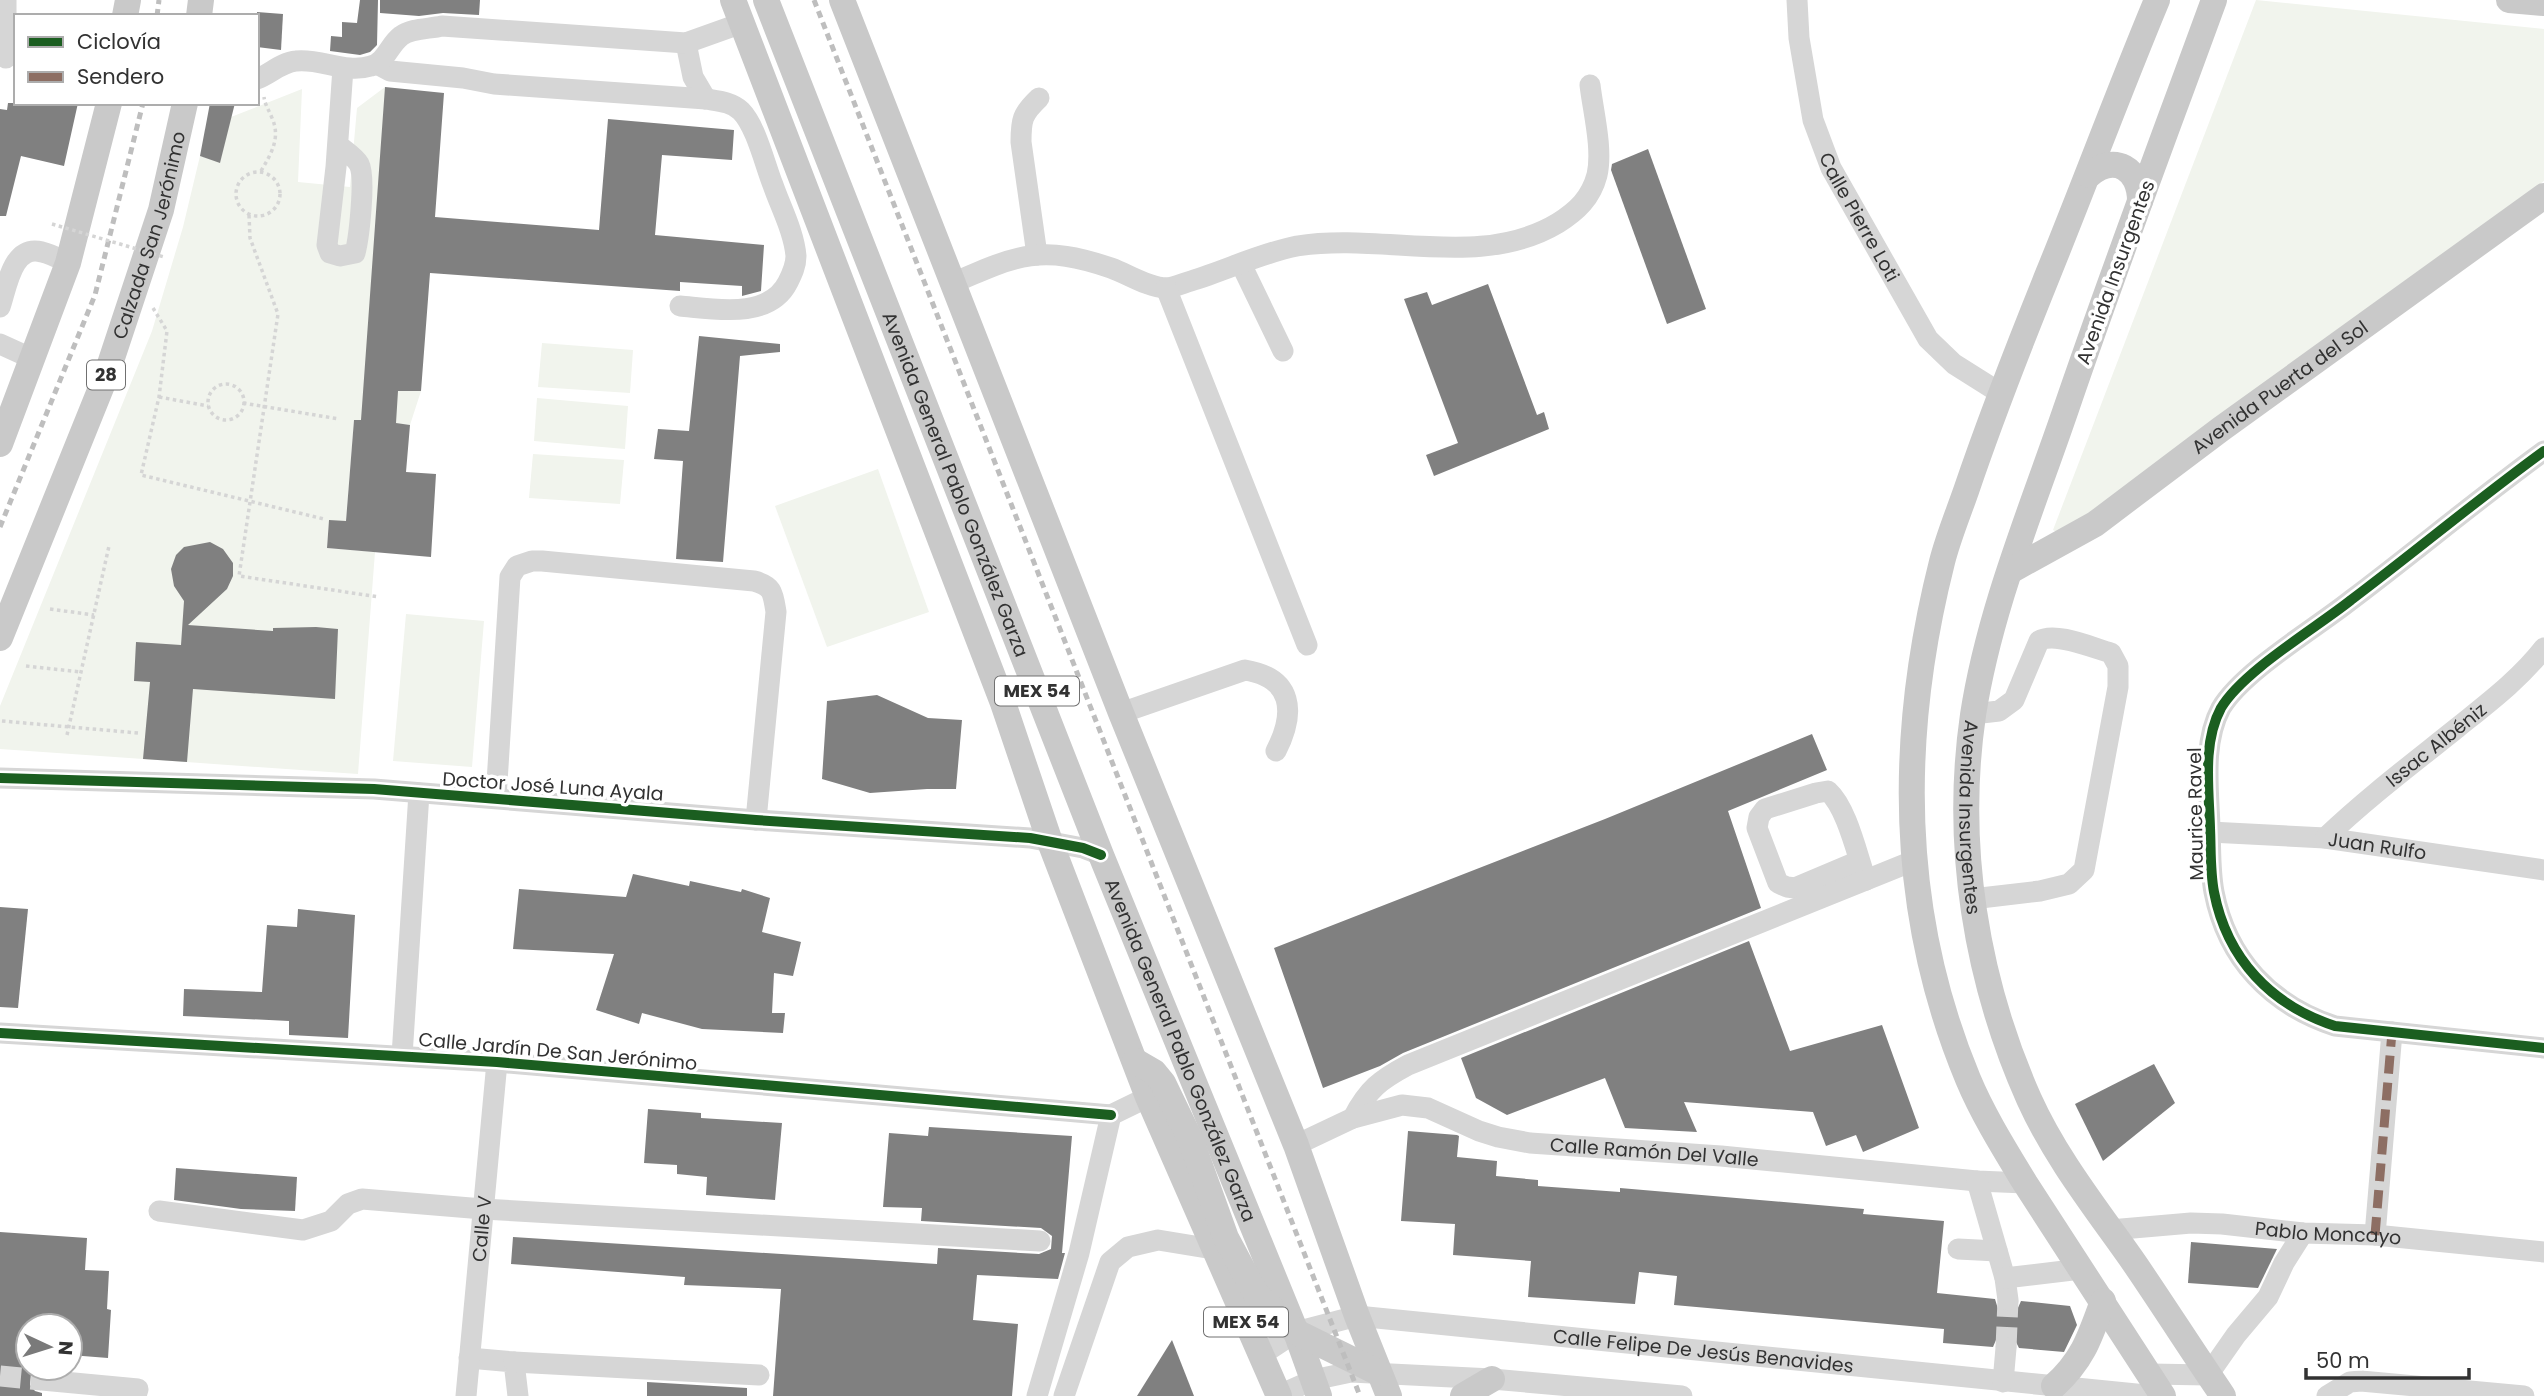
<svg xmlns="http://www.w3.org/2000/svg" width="2544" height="1396" font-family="Poppins,sans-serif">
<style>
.green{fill:#f1f4ed}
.building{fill:#808080}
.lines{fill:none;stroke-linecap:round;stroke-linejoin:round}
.minor-tunnel{stroke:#d6d6d6;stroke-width:21;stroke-dasharray:21 10;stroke-linecap:butt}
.path{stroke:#d5d5d5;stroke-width:3.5;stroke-dasharray:3.5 3.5;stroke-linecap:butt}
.minor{stroke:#d6d6d6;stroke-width:21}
.major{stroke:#c9c9c9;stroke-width:26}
.rail{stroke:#bebebe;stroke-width:5;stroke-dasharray:7 5;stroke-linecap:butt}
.path-bridge{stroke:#d5d5d5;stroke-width:3.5;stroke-dasharray:3.5 3.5;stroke-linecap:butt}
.quiet{stroke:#8d6e63;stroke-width:9;stroke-dasharray:18 9;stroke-linecap:butt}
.cycleway-casing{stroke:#fff;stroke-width:15}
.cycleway{stroke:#1b5e20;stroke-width:10}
.labels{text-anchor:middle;stroke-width:7;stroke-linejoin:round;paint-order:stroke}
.shield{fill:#fff;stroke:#707070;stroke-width:2}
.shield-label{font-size:18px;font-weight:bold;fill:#323232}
.street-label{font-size:19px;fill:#323232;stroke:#fff}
</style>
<rect width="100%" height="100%" fill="#fff"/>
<!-- green -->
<g class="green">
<path d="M2256,0L2544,29V181L2062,535L2053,530Z"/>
<path d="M385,87L398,391H421L410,425L354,420L346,521H329L327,548L375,552L358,774L0,749V706L152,331L183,227L200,156L220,162L231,117L302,89L298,182L350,187L357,108Z"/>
<path d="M542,343L633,350L630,393L538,387Z"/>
<path d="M537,398L628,406L625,449L534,441Z"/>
<path d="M533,454L624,460L620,504L529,498Z"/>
<path d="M878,469L929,612L827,647L775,506Z"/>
<path d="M406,614L484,621L472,767L393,761Z"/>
</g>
<!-- building -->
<g class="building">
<path d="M360,0H378L377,45L370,52L360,55L330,51L331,36L342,37V22L357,23Z"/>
<path d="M380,0H480L479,15L443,13L419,16L380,13Z"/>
<path d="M257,12L283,14L281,50L257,47Z"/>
<path d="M385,87L444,93L435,217L599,230L608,119L734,130L732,160L662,155L655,235L764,245L761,291L742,296V286L680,282V291L430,273L421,391H398L396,423L410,425L406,472L436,474L431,557L327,548L329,520L346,521L354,420H361Z"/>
<path d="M8,103H78L64,166L21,156L6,216H0V109L7,110Z"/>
<path d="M210,103H235L220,163L200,156Z"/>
<path d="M1648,149L1706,309L1667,324L1611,170L1612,164Z"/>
<path d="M1488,284L1537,415L1544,412L1549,429L1434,476L1426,455L1458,443L1404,299L1427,292L1432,305Z"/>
<path d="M699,336L780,344V352L740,356L723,562L676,559L683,461L654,459L658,429L689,431Z"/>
<path d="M210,542L223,549L233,563V576L227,589L188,625L273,631V628L316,627L338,629L335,699L193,689L187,762L143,759L150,682L134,681L136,642L181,645L184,601L174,586L171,569L176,555L184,547Z"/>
<path d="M877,695L928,718L962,720L956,789H927L870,793L822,779L827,701Z"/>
<path d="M1812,734L1827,770L1728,811L1761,908L1403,1053L1380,1066L1323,1088L1274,948L1605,819Z"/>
<path d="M633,874L689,886L690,881L741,892L742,889L770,898L762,932L801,942L793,976L774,973L772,1013H785L783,1033L702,1029L642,1013L639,1024L596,1010L614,954L513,949L519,889L626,897Z"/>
<path d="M0,907L28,909L18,1008L0,1007Z"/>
<path d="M298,909L355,915L348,1038L289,1035V1021L183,1016L184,989L262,992L267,925L297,927Z"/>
<path d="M1749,941L1790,1051L1882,1025L1919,1128L1863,1152L1856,1135L1826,1146L1813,1112L1684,1102L1697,1132L1625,1128L1605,1078L1507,1115L1476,1098L1461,1058Z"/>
<path d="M2154,1064L2175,1103L2103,1161L2075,1104Z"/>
<path d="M648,1109L701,1113V1118L782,1123L775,1200L706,1195L707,1177L677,1174V1165L644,1163Z"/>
<path d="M929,1127L1072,1136L1062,1253H1065L1058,1279L977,1275L973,1320L1018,1324L1012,1396H773L781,1289L684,1285L685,1277L511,1264L513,1237L937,1264L938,1248L1039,1254L1051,1249L1052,1236L1041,1228L921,1221L922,1208L883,1207L889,1133L928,1136Z"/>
<path d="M1408,1131L1457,1135L1459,1136L1457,1157L1497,1161L1496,1176L1538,1180V1186L1620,1192V1188L1864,1209L1863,1214L1944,1221L1937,1293L1995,1299L1998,1309L2009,1313L2017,1310L2021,1301L2070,1306L2077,1325L2064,1352L2019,1348L2014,1338L2006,1335L1996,1340L1993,1347L1943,1343L1944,1329L1674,1305L1677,1276L1639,1272L1635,1304L1528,1297L1531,1261L1453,1255L1455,1224L1401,1221Z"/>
<path d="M176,1168L297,1177L295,1211L241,1209L174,1200Z"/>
<path d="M0,1232L87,1238L85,1270L109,1271L107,1309L111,1310L108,1358L70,1355V1326H28V1368H37L31,1373L30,1385L35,1391L42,1393V1396H0Z"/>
<path d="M2191,1242L2277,1249L2258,1288L2188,1283Z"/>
<path d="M1172,1340L1194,1396H1137Z"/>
<path d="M647,1382L747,1388V1396H647Z"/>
</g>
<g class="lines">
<!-- minor-tunnel -->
<g class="minor-tunnel">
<path d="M2006,1348L2008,1300"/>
<path d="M0,1376L42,1380"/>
</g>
<!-- path -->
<g class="path">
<path d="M261,171C271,154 281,138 272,118C269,110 265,105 264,97"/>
<circle cx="258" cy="194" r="22"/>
<path d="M249,215L250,238L278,314L239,576L379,597"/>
<path d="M153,308L167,331L159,397L141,475L324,519"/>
<circle cx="226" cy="402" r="18"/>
<path d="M159,397L208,406"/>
<path d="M243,403L339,419"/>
<path d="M50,609L94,615"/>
<path d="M26,666L81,672"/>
<path d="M2,721L138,733"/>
<path d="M67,735L109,546"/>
</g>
<!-- minor -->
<g class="minor">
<path id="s1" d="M1797,0L1799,38L1813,120L1831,168L1928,339L1954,364L2000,393"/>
<path d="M686,43L693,77L706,99"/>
<path d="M6,58V0"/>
<path d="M377,64L390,71L463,78L494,84L706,99C718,101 732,102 741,111C756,126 765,165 773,185C781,208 794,232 796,256C796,266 792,274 788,282C769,320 714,309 680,306"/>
<path d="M257,79C270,74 282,62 296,61C321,58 345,74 371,66C386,62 389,45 401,36C411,28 430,29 442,26L686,43L742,23"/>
<path d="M338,145C344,150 355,157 359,164C366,177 359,238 355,253L340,256L330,253L327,245L336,167L343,68"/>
<path d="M1037,255L1021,142C1021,120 1022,114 1039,98"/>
<path d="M1241,264L1283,351"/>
<path d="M953,283C1017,255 1041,244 1111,268C1128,274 1147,287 1166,288C1173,288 1184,283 1191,281C1227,270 1261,253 1297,246C1383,232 1480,270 1558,223C1577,211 1591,198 1597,175C1603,149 1593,111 1590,85"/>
<path d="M1166,288L1307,645"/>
<path d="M0,307C7,287 12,244 42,252C51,254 60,259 68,263"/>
<path d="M0,344L33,359"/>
<path d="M2544,451C2478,499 2416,551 2351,600C2316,628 2243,671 2221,708C2202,743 2209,790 2210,828C2211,850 2210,871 2214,892C2227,959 2271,1005 2335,1026L2544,1048"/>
<path d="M1121,713L1245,670C1293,678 1296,712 1276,751"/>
<path d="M0,778L374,789L756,820L1030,838L1083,848L1101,855"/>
<path d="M496,798L510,577L517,566L532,561H542L754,581C773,586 773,593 776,612L756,820"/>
<path id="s2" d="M2210,832L2325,838L2544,870"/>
<path id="s3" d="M2325,838C2367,798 2412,764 2457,728C2488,703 2520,679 2544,648"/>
<path d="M1859,861L1795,888L1787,887L1778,883L1757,828L1759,817L1765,809L1816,793L1828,791C1847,808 1857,855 1866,880"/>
<path d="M1972,899L2040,891L2069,884L2084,870L2118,687V666L2111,653C2093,648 2055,631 2039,641L2014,700L1999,711L1973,714"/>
<path d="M0,1033L497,1062L1111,1115"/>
<path d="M402,1056L419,793"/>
<path d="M1353,1118C1368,1089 1380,1080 1408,1065L1913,861"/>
<path id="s4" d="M1296,1145L1353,1118L1402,1105L1428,1108L1479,1131L1498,1137L1530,1143L1721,1156L1977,1181L2025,1183"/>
<path d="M1977,1181L2005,1278L2008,1300"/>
<path d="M159,1211L303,1230L331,1221L348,1204L362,1199L483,1209L1040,1241"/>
<path id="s5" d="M2110,1230L2191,1223L2222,1224L2303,1233L2375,1235L2544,1252"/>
<path d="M2375,1235L2392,1032"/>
<path d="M1958,1249L1997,1251"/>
<path d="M2005,1278L2081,1269"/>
<path id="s6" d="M1261,1355L1296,1332L1357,1316L2156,1396"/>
<path d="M469,1358L514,1362L518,1396"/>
<path d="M514,1362L759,1375"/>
<path d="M2150,1374L2208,1375L2236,1335L2268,1297L2284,1263L2303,1233"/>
<path d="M42,1380L138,1389L136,1396"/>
<path d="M2003,1382L2006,1348"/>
<path d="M1279,1395L1313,1380L1351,1372L1492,1379L1682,1396"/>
<path id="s7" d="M466,1396L497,1062"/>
<path d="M1037,1396L1079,1253L1111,1115L1148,1097"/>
<path d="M1064,1396L1110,1262L1128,1247L1158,1240L1213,1249"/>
<path d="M2327,1396L2350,1382L2361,1381L2524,1396"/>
</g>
<!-- major -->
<g class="major">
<path d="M733,0L1003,703L1050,842L1148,1097L1279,1396"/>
<path id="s8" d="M766,0L1101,855L1296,1332L1319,1396"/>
<path d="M842,0L1121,713L1296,1145L1357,1316L1389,1396"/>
<path d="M2157,0C2119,91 2085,183 2048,274C2019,346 1991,417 1966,491C1958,514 1948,538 1942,562C1898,736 1898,911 1968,1079C1983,1115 2005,1150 2025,1183L2163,1396"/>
<path id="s9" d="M2214,0C2164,137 2112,274 2065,412C2031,511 1989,611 1973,715C1954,845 1976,980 2029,1099C2056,1159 2098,1211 2135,1264C2165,1308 2193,1352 2223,1396"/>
<path d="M2509,0L2544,3"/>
<path d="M125,16L128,0"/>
<path d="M199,16L201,0"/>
<path d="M2089,175C2115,153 2140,169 2140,201"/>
<path d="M0,444L68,263L109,103"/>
<path id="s10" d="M2010,571L2095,524L2221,429L2544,196"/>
<path id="s11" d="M0,638L107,373L161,210L185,103"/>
<path d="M1135,1061L1154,1072L1163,1083L1191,1141L1226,1238L1256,1294L1296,1332L1379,1373"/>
<path d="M2054,1386C2083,1360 2090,1337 2103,1301"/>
<path d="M1463,1396L1492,1379"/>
</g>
<!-- rail -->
<g class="rail">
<path d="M814,0L1360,1396"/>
<path d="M157,16L159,0"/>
<path d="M0,527L95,295L143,103"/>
</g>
<!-- path-bridge -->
<path class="path-bridge" d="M52,224L164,257"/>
<!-- quiet -->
<path class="quiet" d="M2375,1235L2392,1032"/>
<defs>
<g id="cycleway">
<path d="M2544,451C2478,499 2416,551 2351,600C2316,628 2243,671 2221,708C2202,743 2209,790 2210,828C2211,850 2210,871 2214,892C2227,959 2271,1005 2335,1026L2544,1048"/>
<path d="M0,778L374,789L756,820L1030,838L1083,848L1101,855"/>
<path d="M0,1033L497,1062L1111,1115"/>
</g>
</defs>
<!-- cycleway casing -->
<use href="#cycleway" class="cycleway-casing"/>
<!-- cycleway -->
<use href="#cycleway" class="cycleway"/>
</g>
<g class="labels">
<!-- shield labels -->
<g class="shield">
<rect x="87" y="360.5" width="38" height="29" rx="5"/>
<rect x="995" y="676.5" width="84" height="29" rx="5"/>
<rect x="1204" y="1307.5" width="84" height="29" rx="5"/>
</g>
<g class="shield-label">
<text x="106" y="381">28</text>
<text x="1037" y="697">MEX 54</text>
<text x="1246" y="1328">MEX 54</text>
</g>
<!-- street labels -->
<g class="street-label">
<text dy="7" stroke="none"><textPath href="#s1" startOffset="229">Calle Pierre Loti</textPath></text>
<text dy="7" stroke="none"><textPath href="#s11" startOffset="430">Calzada San Jerónimo</textPath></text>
<text transform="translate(2115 272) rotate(-70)" y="7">Avenida Insurgentes</text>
<text dy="7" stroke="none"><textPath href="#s10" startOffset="327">Avenida Puerta del Sol</textPath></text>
<text dy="7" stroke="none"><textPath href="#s8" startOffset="520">Avenida General Pablo González Garza</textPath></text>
<text dy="7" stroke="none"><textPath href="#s3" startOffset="145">Issac Albéniz</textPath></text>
<text transform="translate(553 786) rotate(4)" y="7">Doctor José Luna Ayala</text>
<text transform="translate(2195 814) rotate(-91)" y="7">Maurice Ravel</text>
<text dy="7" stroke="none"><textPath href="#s9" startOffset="858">Avenida Insurgentes</textPath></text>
<text dy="7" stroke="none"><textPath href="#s2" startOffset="168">Juan Rulfo</textPath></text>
<text dy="7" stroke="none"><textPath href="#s8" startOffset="1129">Avenida General Pablo González Garza</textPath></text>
<text transform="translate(558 1051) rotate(5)" y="7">Calle Jardín De San Jerónimo</text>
<text dy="7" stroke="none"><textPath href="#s4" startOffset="373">Calle Ramón Del Valle</textPath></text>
<text dy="7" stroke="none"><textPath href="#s7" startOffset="168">Calle V</textPath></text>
<text dy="7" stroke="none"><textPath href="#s5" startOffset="219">Pablo Moncayo</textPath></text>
<text dy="7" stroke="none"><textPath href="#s6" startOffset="453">Calle Felipe De Jesús Benavides</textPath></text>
</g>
</g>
<!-- legend -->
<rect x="14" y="14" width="245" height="91" fill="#ffffff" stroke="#adadad" stroke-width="2"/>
<rect x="28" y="37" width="35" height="10" fill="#1b5e20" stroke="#adadad" stroke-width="2"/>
<text x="77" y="49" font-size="21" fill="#323232">Ciclovía</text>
<rect x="28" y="72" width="35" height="10" fill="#8d6e63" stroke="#adadad" stroke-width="2"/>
<text x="77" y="84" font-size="21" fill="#323232">Sendero</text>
<!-- north arrow -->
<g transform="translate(49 1347) rotate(94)"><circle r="33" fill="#ffffff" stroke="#adadad" stroke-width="2"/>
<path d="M0-5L12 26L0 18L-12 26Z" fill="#7a7a7a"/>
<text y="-10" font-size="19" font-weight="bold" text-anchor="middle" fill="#323232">N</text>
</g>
<!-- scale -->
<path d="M2306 1368v10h163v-10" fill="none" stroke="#323232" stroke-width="3.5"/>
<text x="2316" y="1368" font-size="21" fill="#323232" stroke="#ffffff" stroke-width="5" paint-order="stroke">50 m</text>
</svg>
